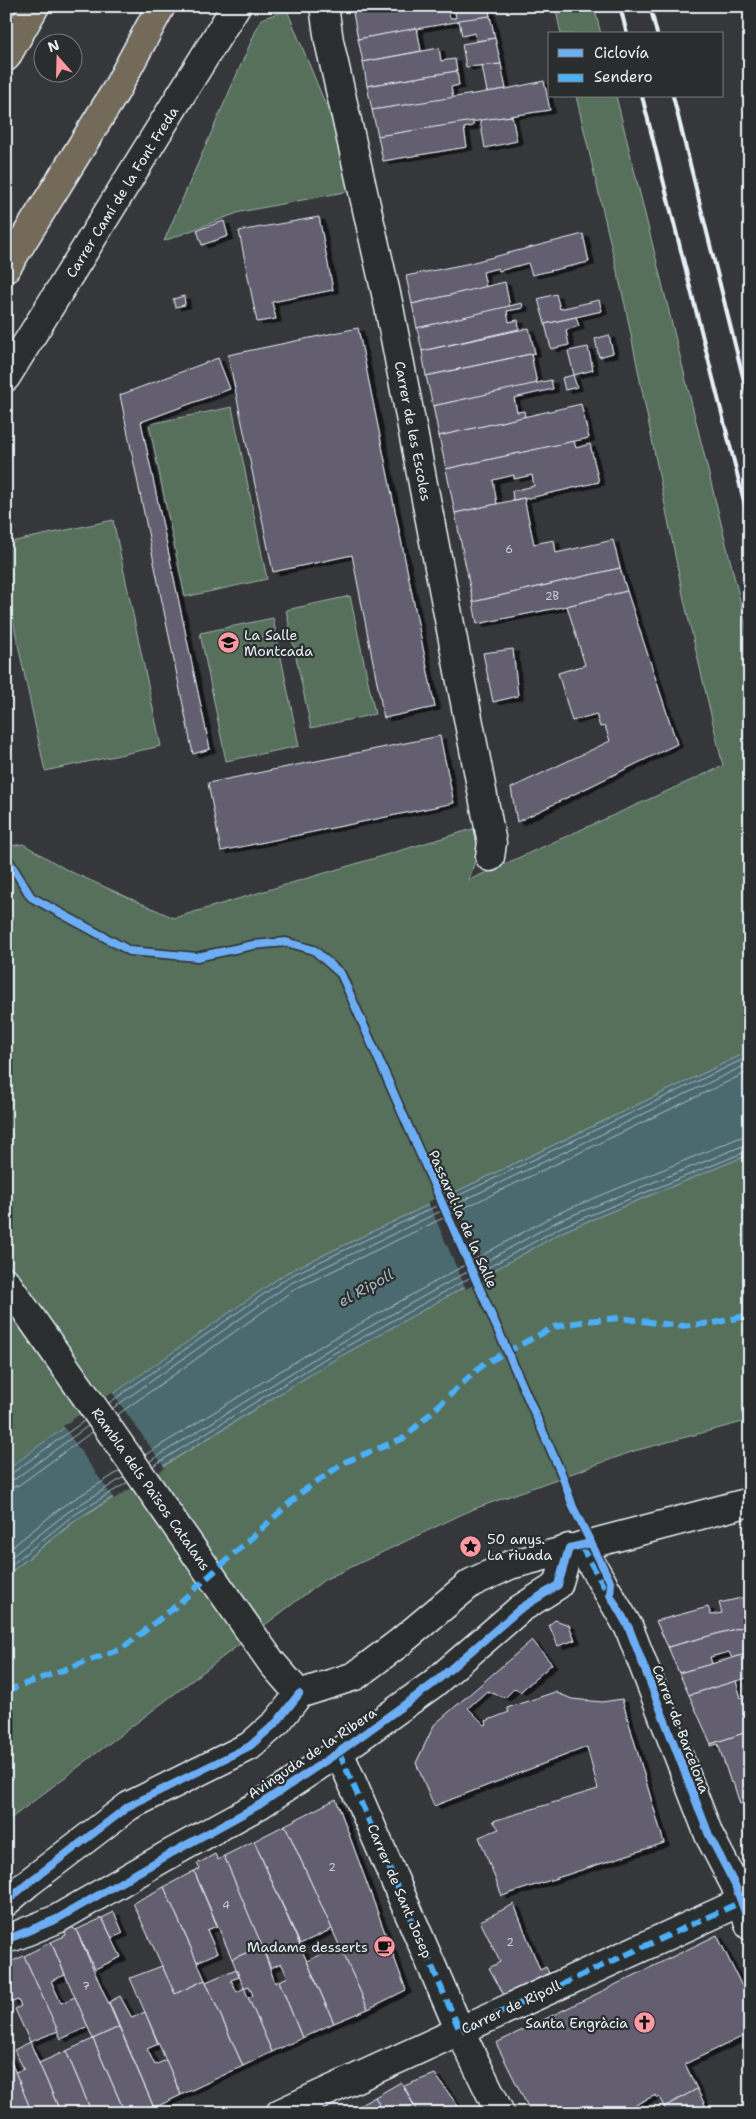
<svg xmlns="http://www.w3.org/2000/svg" width="756" height="2119" font-family="'Shantell Sans',sans-serif">
<style>
.green{fill:#576f5c;stroke:#a0b0aa}
.water{fill:#4c6a6f;stroke:#8aa0a6}
.pier{fill:#35373b}
.lines{fill:none;stroke-linecap:round;stroke-linejoin:round}
.shore{stroke:#aabbc1;stroke-width:1}
.building{fill:#635e6f;stroke:#e8f1f8;filter:url(#shadow)}
.minor-casing{stroke:#e8f1f8;stroke-width:31}
.motorway-casing{stroke:#e8f1f8;stroke-width:31}
.minor{stroke:#2a2d2e;stroke-width:28}
.motorway{stroke:#736b5a;stroke-width:28}
.rail{stroke:#e8f1f8;stroke-width:4}
.quiet{stroke:#4cb0f7;stroke-width:6;stroke-dasharray:12 6;stroke-linecap:butt}
.cycleway-casing{stroke:#2a2d2e;stroke-width:11}
.cycleway{stroke:#6dadf4;stroke-width:8}
.labels{text-anchor:middle;stroke-width:4.5;stroke-linejoin:round;paint-order:stroke}
.number-label{font-size:11px;fill:#c7ccd6}
.street-label{font-size:14px;fill:#e8f1f8;stroke:#2a2d2e}
.poi-label{font-size:14px;fill:#e8f1f8;stroke:#2a2d2e;text-anchor:start}
.water-label{font-size:15px;font-style:italic;fill:#aabbc1;stroke:#2a2d2e}
</style>
<defs>
<filter id="shadow"><feDropShadow dx="5.5" dy="3" stdDeviation="0" flood-color="#0009"/></filter>
</defs>
<rect width="100%" height="100%" fill="#35373b"/>
<filter id="ink" filterUnits="userSpaceOnUse"><feTurbulence type="fractalNoise" baseFrequency=".02" numOctaves="2"/><feDisplacementMap in="SourceGraphic" scale="10" xChannelSelector="R" yChannelSelector="G"/><feConvolveMatrix kernelMatrix="1 2 1 2 8 2 1 2 1" color-interpolation-filters="sRGB"/></filter>
<g filter="url(#ink)">
<!-- green -->
<g class="green">
<path d="M555,6H594L601,34H561Z"/>
<path d="M287,10L360,189L240,212L164,241L261,19Z"/>
<path d="M576,96H616L750,641V1051L286,1273L6,1471V847L23,844L67,870L174,918L486,825L469,880L723,766L684,600L625,305Z"/>
<path d="M232,407L267,579L185,597L149,424Z"/>
<path d="M113,520L161,746L45,771L6,588V543Z"/>
<path d="M350,596L375,714L311,728L286,610Z"/>
<path d="M273,618L299,746L226,761L200,633Z"/>
<path d="M750,1154V1420L634,1451L471,1510L324,1580L6,1822V1576L74,1522L334,1360L564,1231Z"/>
</g>
<!-- water -->
<path class="water" d="M750,1051V1154L564,1231L334,1360L74,1521L6,1576V1471L37,1447L286,1273Z"/>
<!-- pier -->
<g class="pier">
<path d="M451,1191L489,1276L466,1289L428,1202Z"/>
<path d="M112,1392L165,1468L114,1499L63,1426Z"/>
</g>
<g class="lines">
<!-- shore -->
<g class="shore">
<path d="M109,1403L288,1277L750,1056"/>
<path d="M113,1408L291,1283L750,1063"/>
<path d="M117,1415L295,1289L750,1071"/>
<path d="M145,1455L324,1344L554,1215L741,1137L750,1136"/>
<path d="M150,1461L328,1350L558,1221L750,1143"/>
<path d="M153,1466L331,1355L561,1227L750,1150"/>
<path d="M6,1475L11,1474L84,1421"/>
<path d="M6,1481L15,1479L88,1426"/>
<path d="M6,1489L19,1485L92,1432"/>
<path d="M6,1552L63,1506L120,1471"/>
<path d="M6,1561L68,1512L124,1477"/>
<path d="M6,1569L71,1517L128,1482"/>
</g>
</g>
<!-- building -->
<g class="building">
<path d="M391,6H433L434,12L448,9L450,18H456L454,6H488L490,16L358,39L353,13Z"/>
<path d="M490,16L495,38L476,41L475,33L462,36L459,20Z"/>
<path d="M417,28L421,51L363,62L358,39Z"/>
<path d="M495,38L501,64L466,67L462,44Z"/>
<path d="M439,48L441,61L455,59L457,71L367,86L363,62Z"/>
<path d="M501,64L506,89L487,92L482,66Z"/>
<path d="M457,71L459,85L451,87L453,98L372,110L367,86Z"/>
<path d="M544,81L550,110L378,136L372,110L506,89Z"/>
<path d="M512,116L517,141L485,148L480,120Z"/>
<path d="M473,121V126L464,128L467,147L383,161L378,136Z"/>
<path d="M319,217L333,290L272,302L276,319L257,322L239,231Z"/>
<path d="M224,221L228,236L202,245L197,230Z"/>
<path d="M583,234L589,262L532,275L528,263L499,271L498,268L483,272L486,287L412,304L406,276L466,264Z"/>
<path d="M505,282L510,307L417,328L412,304Z"/>
<path d="M556,294L560,309L599,300L602,311L545,324L538,299Z"/>
<path d="M184,296L185,305L175,307L173,299Z"/>
<path d="M522,303L523,308L507,311L509,322L518,320L519,329L422,351L417,328Z"/>
<path d="M576,317L579,326L566,330L569,345L551,349L545,324Z"/>
<path d="M358,328L435,707L384,718L352,555L273,572L228,355Z"/>
<path d="M529,328L535,353L426,376L422,351Z"/>
<path d="M609,335L613,353L599,357L595,339Z"/>
<path d="M588,347L593,370L574,375L568,351Z"/>
<path d="M531,354L537,384L433,406L426,376Z"/>
<path d="M218,358L230,389L141,422L210,749L193,754L120,395Z"/>
<path d="M573,375L577,387L565,390L562,378Z"/>
<path d="M551,380L553,389L514,398L517,412L524,411L525,417L439,436L433,406Z"/>
<path d="M581,404L589,438L446,469L439,436Z"/>
<path d="M574,441L576,448L590,444L599,482L525,499L524,498L513,500L512,491L534,486L532,475L514,479V475L493,480L497,504L455,513L446,469Z"/>
<path d="M524,498L534,544L554,540L556,553L613,540L620,568L473,602L455,513Z"/>
<path d="M620,568L627,591L567,606L477,624L473,602Z"/>
<path d="M627,591L677,744L517,822L511,788L610,741L605,726L600,727L596,714L572,721L558,673L585,665L567,606Z"/>
<path d="M513,649L518,696L493,702L483,653Z"/>
<path d="M440,736L454,803L221,851L208,783Z"/>
<path d="M750,1596V1625L668,1647L656,1621L708,1607L711,1615L722,1613L719,1603Z"/>
<path d="M555,1620L569,1625L575,1640L558,1646L549,1625Z"/>
<path d="M750,1625V1653L732,1658L729,1652L710,1657L712,1664L679,1673L668,1647Z"/>
<path d="M532,1640L552,1664L520,1692L515,1688L505,1698L487,1691L468,1708L485,1725L487,1724L486,1721L509,1712L507,1708L555,1692L572,1699L602,1702L622,1699L664,1843L502,1896L479,1837L499,1829L493,1821L598,1789L587,1747L434,1806L416,1763L434,1725Z"/>
<path d="M750,1653V1677L689,1695L679,1673Z"/>
<path d="M736,1681L741,1698L750,1696V1731L711,1744L689,1695Z"/>
<path d="M750,1731V1824L743,1803L740,1804L733,1782L731,1783L718,1744L711,1746V1744Z"/>
<path d="M336,1799L406,1990L368,2009L285,1825Z"/>
<path d="M285,1825L332,1929L300,1944L254,1841Z"/>
<path d="M254,1841L334,2023L302,2038L279,1981L288,1977L281,1963L271,1968L270,1966L224,1856Z"/>
<path d="M215,1854L218,1860L224,1856L262,1946L232,1959L194,1871L200,1869L197,1864Z"/>
<path d="M194,1871L217,1926L207,1930L217,1953L197,1962L164,1887Z"/>
<path d="M164,1887L205,1980L175,1994L133,1903Z"/>
<path d="M514,1904L540,1970L546,1967L549,1973L504,1995L489,1968L500,1962L480,1921Z"/>
<path d="M114,1912L123,1933L112,1938L102,1918Z"/>
<path d="M102,1918L121,1957L95,1969L76,1930Z"/>
<path d="M71,1927L76,1930L119,2027L93,2039L51,1942L66,1935L64,1930Z"/>
<path d="M717,1935L750,2003V2033L685,2064L697,2089L664,2107L659,2097L657,2098L656,2095L630,2107L631,2109L624,2113H531L496,2043Z"/>
<path d="M51,1942L65,1975L51,1981L61,2003L75,1997L88,2027L61,2039L24,1956Z"/>
<path d="M262,1946L275,1983L279,1981L302,2038L272,2052L248,1998L253,1995L249,1986L244,1988L232,1959Z"/>
<path d="M340,1946L368,2009L334,2023L307,1961Z"/>
<path d="M24,1956L58,2031L30,2042L15,2009L21,2006L18,2000L12,2002L6,1989V1964Z"/>
<path d="M162,1966L175,1994L205,1980L243,2066L181,2095L130,1978Z"/>
<path d="M236,1969L239,1977L231,1980L237,1992L244,1988L272,2052L243,2066L206,1982Z"/>
<path d="M120,1996L132,2018L145,2012L158,2044L147,2049L155,2065L166,2060L181,2095L154,2108L109,2002Z"/>
<path d="M119,2027L154,2108L142,2113H125L93,2039Z"/>
<path d="M93,2039L125,2113H92L66,2051Z"/>
<path d="M30,2042L39,2063L61,2113H32L15,2072L24,2069L14,2050Z"/>
<path d="M66,2051L76,2075L92,2113H61L39,2063Z"/>
<path d="M6,2053L12,2064L32,2113H6Z"/>
<path d="M435,2074L455,2102L463,2113H418L404,2086Z"/>
<path d="M401,2082L418,2113H384L375,2097Z"/>
<path d="M697,2089L709,2113H667L664,2107Z"/>
<path d="M375,2097L384,2113H349L348,2112Z"/>
</g>
<g class="lines">
<defs>
<g id="minor">
<path d="M324,6L329,41L389,307L492,843L490,857"/>
<path d="M6,377L236,6"/>
<path d="M6,1282L272,1663L299,1694"/>
<path d="M581,1546L629,1628L709,1835L735,1885L750,1926"/>
<path d="M339,1752L460,2031L500,2113"/>
<path d="M6,1902L28,1883L129,1806L250,1746L277,1722L299,1694L355,1676L399,1643L471,1583L510,1565L750,1502"/>
<path d="M6,1936L13,1937L57,1919L168,1855L259,1805L339,1752L433,1684L520,1609L558,1585L569,1548"/>
<path d="M280,2113L741,1902"/>
</g>
<g id="motorway">
<path d="M6,57L35,6"/>
<path d="M6,268L115,92L161,6"/>
</g>
</defs>
<!-- minor casing -->
<use href="#minor" class="minor-casing"/>
<!-- motorway casing -->
<use href="#motorway" class="motorway-casing"/>
<!-- minor -->
<use href="#minor" class="minor"/>
<!-- motorway -->
<use href="#motorway" class="motorway"/>
<!-- rail -->
<g class="rail">
<path d="M620,6L627,34"/>
<path d="M650,6L657,34"/>
<path d="M642,96L750,525"/>
<path d="M673,96L750,405"/>
</g>
<!-- quiet -->
<g class="quiet">
<path d="M581,1546L609,1595"/>
<path d="M6,1691L123,1648L176,1606L302,1492L345,1462L404,1438L482,1365L554,1327L586,1321L620,1318L679,1326L714,1323L750,1315"/>
<path d="M339,1752L460,2031L741,1902"/>
</g>
<defs>
<g id="cycleway">
<path d="M6,856L31,897L130,951L197,957L253,945L286,942L314,950L341,974L562,1475L573,1507L611,1583L610,1595L629,1628L709,1835L735,1885L750,1926"/>
<path d="M6,1902L28,1883L129,1806L250,1746L277,1722L299,1694"/>
<path d="M6,1936L13,1937L57,1919L168,1855L259,1805L339,1752L433,1684L520,1609L558,1585L569,1548L591,1543"/>
</g>
</defs>
<!-- cycleway casing -->
<use href="#cycleway" class="cycleway-casing"/>
<!-- cycleway -->
<use href="#cycleway" class="cycleway"/>
</g>
</g>
<!-- icons -->
<defs>
<symbol id="school-disc" viewBox="-11 -11 22 22"><circle r="9.5" fill="#ff9aa2" stroke="#2a2d2e"/><path d="M0-5L7-2L0 1L-7-2ZM-4 1L0 2.5L4 1V4Q0 6-4 4Z" fill="#111"/></symbol>
<symbol id="sight-disc" viewBox="-11 -11 22 22"><circle r="9.5" fill="#ff9aa2" stroke="#2a2d2e"/><path d="M0-6L1.8-2.2L6-1.7L2.9 1.2L3.7 5.4L0 3.3L-3.7 5.4L-2.9 1.2L-6-1.7L-1.8-2.2Z" fill="#111"/></symbol>
<symbol id="cafe-disc" viewBox="-11 -11 22 22"><circle r="9.5" fill="#ff9aa2" stroke="#2a2d2e"/><path d="M-5.5-4.5H6V0H3Q3 3.5 0 3.5H-2.5Q-5.5 3.5-5.5 0ZM3-3.2v2h1.7v-2ZM-6 4.5H4V6H-6Z" fill="#111"/></symbol>
<symbol id="church-disc" viewBox="-11 -11 22 22"><circle r="9.5" fill="#ff9aa2" stroke="#2a2d2e"/><path d="M-1.2-6h2.4v3.5h3.3v2.4h-3.3V6h-2.4V-.1h-3.3v-2.4h3.3Z" fill="#111"/></symbol>
</defs>
<g fill-rule="evenodd">
<use href="#school-disc" x="216" y="630" width="25" height="25"/>
<use href="#sight-disc" x="458" y="1534" width="25" height="25"/>
<use href="#cafe-disc" x="372" y="1934" width="25" height="25"/>
<use href="#church-disc" x="632" y="2010" width="25" height="25"/>
</g>
<g class="labels">
<!-- number labels -->
<g class="number-label">
<text x="509" y="553">6</text>
<text x="552" y="600">2B</text>
<text x="332" y="1871">2</text>
<text x="226" y="1909">4</text>
<text x="510" y="1946">2</text>
<text x="86" y="1990">7</text>
</g>
<!-- street labels -->
<g class="street-label">
<text transform="translate(122 192) rotate(-58)" y="5">Carrer Camí de la Font Freda</text>
<text transform="translate(413 431) rotate(79)" y="5">Carrer de les Escoles</text>
<text transform="translate(463 1219) rotate(66)" y="5">Passarel·la de la Salle</text>
<text transform="translate(151 1489) rotate(55)" y="5">Rambla dels Països Catalans</text>
<text transform="translate(681 1729) rotate(69)" y="5">Carrer de Barcelona</text>
<text transform="translate(312 1753) rotate(-34)" y="5">Avinguda de la Ribera</text>
<text transform="translate(400 1891) rotate(67)" y="5">Carrer de Sant Josep</text>
<text transform="translate(511 2007) rotate(-25)" y="5">Carrer de Ripoll</text>
</g>
<!-- poi labels -->
<g class="poi-label">
<text x="244" y="640">La Salle<tspan x="244" dy="16">Montcada</tspan></text>
<text x="487" y="1544">50 anys.<tspan x="487" dy="16">La riuada</tspan></text>
<text x="368" y="1952" text-anchor="end">Madame desserts</text>
<text x="628" y="2028" text-anchor="end">Santa Engràcia</text>
</g>
<!-- water labels -->
<g class="water-label">
<text transform="translate(366 1288) rotate(-29)" y="5">el Ripoll</text>
</g>
</g>
<!-- margin -->
<rect width="756" height="2119" fill="none" stroke="#2a2d2e" stroke-width="25"/>
<rect x="12" y="12" width="731" height="2094" fill="none" stroke="#e8f1f8" stroke-width="2" filter="url(#ink)"/>
<!-- legend -->
<rect x="548" y="32" width="175" height="65" fill="#2a2d2e" stroke="#767b7f"/>
<rect x="558" y="49" width="25" height="8" fill="#6dadf4" stroke="#767b7f"/>
<text x="594" y="58" font-size="15" fill="#e8f1f8">Ciclovía</text>
<rect x="558" y="74" width="25" height="8" fill="#4cb0f7" stroke="#767b7f"/>
<text x="594" y="82" font-size="15" fill="#e8f1f8">Sendero</text>
<!-- north arrow -->
<g transform="translate(58 58) rotate(340)"><circle r="24" fill="#2a2d2e" stroke="#767b7f"/>
<path d="M0-4L9 19L0 12L-9 19Z" fill="#ff9aa2"/>
<text y="-8" font-size="14" font-weight="bold" text-anchor="middle" fill="#e8f1f8">N</text>
</g>
</svg>
